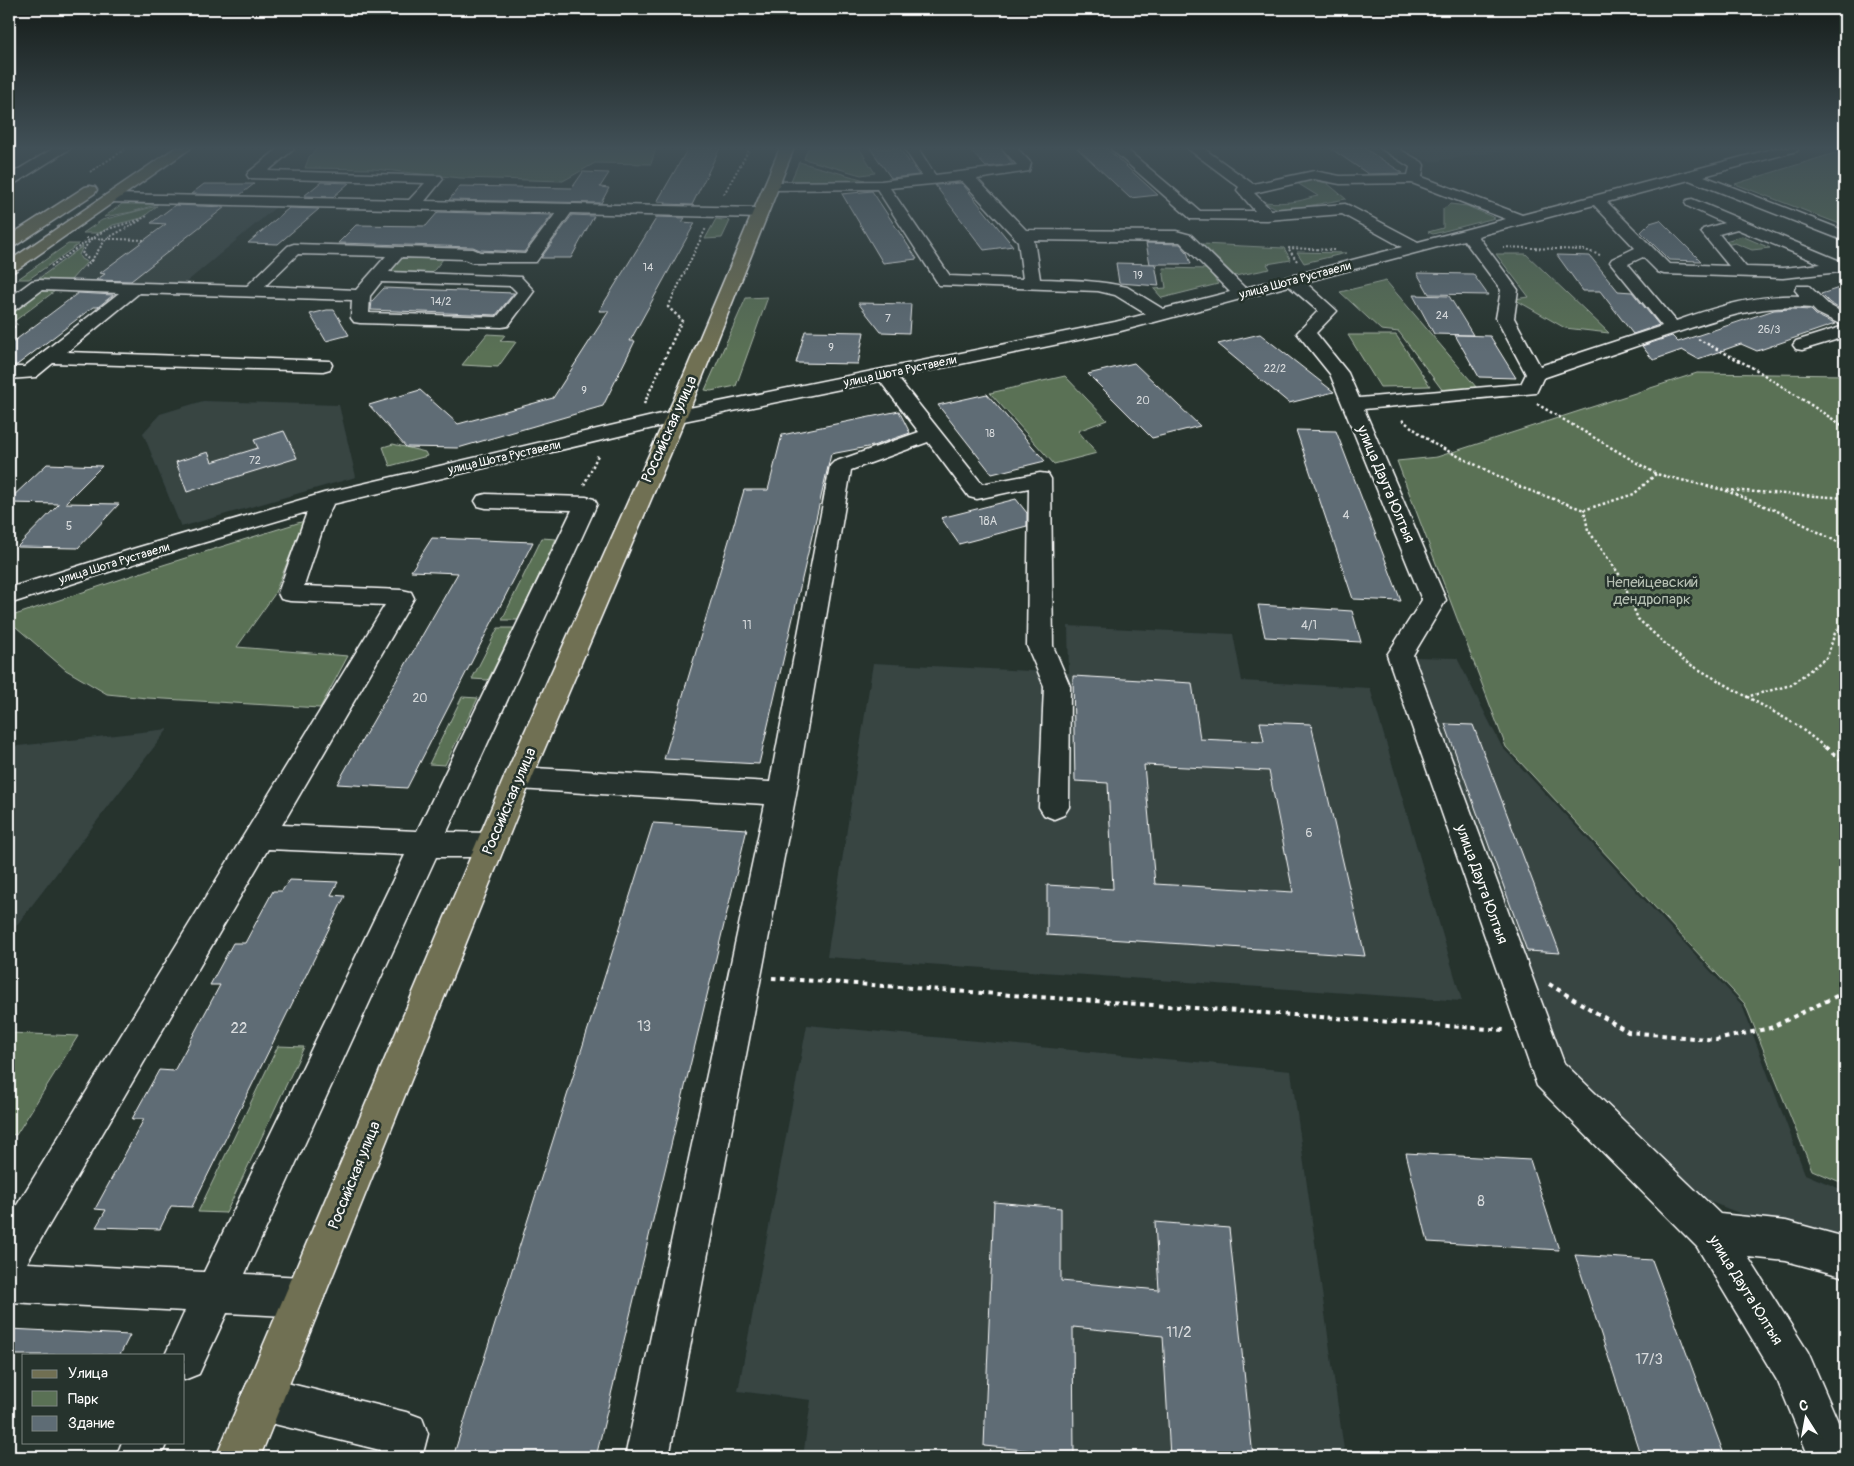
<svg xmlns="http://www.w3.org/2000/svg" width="1854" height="1466" font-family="Pangolin,sans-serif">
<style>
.built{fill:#374443}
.green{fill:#5a7155;stroke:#acb8aa}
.building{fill:#5e6c75;stroke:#fff;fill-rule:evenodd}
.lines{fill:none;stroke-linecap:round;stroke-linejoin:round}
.minor-casing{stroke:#fff;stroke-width:3}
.major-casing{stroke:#fff;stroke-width:3}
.path-far2{stroke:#fff;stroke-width:2;stroke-dasharray:2 2;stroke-linecap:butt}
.path-far1{stroke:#fff;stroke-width:2.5;stroke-dasharray:2.5 2.5;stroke-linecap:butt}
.path{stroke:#fff;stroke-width:4;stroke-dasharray:4.5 4.5;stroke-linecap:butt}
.minor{fill:#26332d;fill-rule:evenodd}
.major{fill:#706f52;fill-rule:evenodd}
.labels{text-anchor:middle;stroke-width:5;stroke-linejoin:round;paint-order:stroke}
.far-number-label{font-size:11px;fill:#d7dadc}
.far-street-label{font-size:12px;fill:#fff;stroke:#26332d}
.number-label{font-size:12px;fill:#d7dadc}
.street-label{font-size:15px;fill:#fff;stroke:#26332d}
.park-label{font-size:15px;fill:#b5bfb2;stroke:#26332d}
.near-number-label{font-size:15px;fill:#d7dadc}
</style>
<rect width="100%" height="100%" fill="#26332d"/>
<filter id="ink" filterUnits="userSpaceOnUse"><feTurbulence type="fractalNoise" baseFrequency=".02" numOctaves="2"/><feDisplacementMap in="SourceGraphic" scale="10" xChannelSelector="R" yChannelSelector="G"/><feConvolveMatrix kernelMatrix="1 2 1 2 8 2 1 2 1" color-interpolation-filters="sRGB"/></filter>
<g filter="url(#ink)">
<!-- built -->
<g class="built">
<path d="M1403,148H1522L1430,162Z"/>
<path d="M140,203L276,207L183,285L31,280Z"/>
<path d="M203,401L339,405L356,477L181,527L143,433L160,414Z"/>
<path d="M1068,626L1233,634L1242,681L1370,688L1462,1001L827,957L873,663L1069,673Z"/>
<path d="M1414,657L1457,658L1502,747L1742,1005L1805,1174L1845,1191V1254L1672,1187L1575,1080L1523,974Z"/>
<path d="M168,729L9,935V747Z"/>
<path d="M807,1025L1291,1071L1345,1457H803L811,1400L738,1391Z"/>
</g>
<!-- green -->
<g class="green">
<path d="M317,148H656L651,164L595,163L563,181L460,178L374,169L305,168L309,157Z"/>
<path d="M808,148H859L875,173L861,175L804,159Z"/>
<path d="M1845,150V226L1735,184Z"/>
<path d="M799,162L865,180L790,183Z"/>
<path d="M1311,180L1327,183L1346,199L1285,210L1276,208L1264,202C1274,203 1287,203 1298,201C1305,200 1310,197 1318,196L1297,183Z"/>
<path d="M122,204H158L132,212L104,217Z"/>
<path d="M1450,204L1467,206L1495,218L1433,234L1428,232L1443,228V209Z"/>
<path d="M157,206L142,218L113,225L100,233H83L102,220Z"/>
<path d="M716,219L730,221L722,238L705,239Z"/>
<path d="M1742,236L1770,248L1752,250L1735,243L1726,245L1722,242Z"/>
<path d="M68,244H79L29,279H18Z"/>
<path d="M1202,244L1284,248L1291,260L1267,264L1270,269L1235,276Z"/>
<path d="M83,246L79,255L81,259L87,262L70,281L38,279Z"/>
<path d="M1297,252L1346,253L1304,263Z"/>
<path d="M1496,254H1526L1609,333L1565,328L1514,299L1529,297Z"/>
<path d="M400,258L443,259L431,274L387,273Z"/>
<path d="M1163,268L1208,269L1218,284L1162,298L1154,289L1166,288Z"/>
<path d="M1386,281L1477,388L1443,391L1399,332L1381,330L1340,292Z"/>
<path d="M37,290L55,291L9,325V310Z"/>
<path d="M768,297L736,386L711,391L705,390L746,298Z"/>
<path d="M487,334L505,335L500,341L516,342L498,367L462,365Z"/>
<path d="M1348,335H1396L1430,386L1380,387Z"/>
<path d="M1697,373L1845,375V1184L1812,1170L1745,1004L1506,747L1397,461L1437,457Z"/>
<path d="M1065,376L1107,420L1078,431L1097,453L1054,464L990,393Z"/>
<path d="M393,444L425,452L427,456L390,466L383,447Z"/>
<path d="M304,521L274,595L237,647L348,656L320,708L147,698L107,694L66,670L9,621V617L163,565Z"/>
<path d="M542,538L556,539L518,620H502Z"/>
<path d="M498,628H514L488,680L472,679Z"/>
<path d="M462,697L478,698L445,765L429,764Z"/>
<path d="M9,1033L78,1036L16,1135L9,1134Z"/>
<path d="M278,1046L304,1047L226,1213L198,1212Z"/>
</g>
<!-- building -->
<g class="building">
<path d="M688,148H720L692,205L665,204L666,202H657Z"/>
<path d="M870,148H899L919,175L891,178Z"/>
<path d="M968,148H1000L1013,164L986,167Z"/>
<path d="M1077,148H1106L1158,195L1130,198Z"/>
<path d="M1330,148H1364L1403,173L1368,174Z"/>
<path d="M583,172L609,173L600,187L609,188L601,203L449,200L460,186L572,188Z"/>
<path d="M321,182L349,183L333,197L304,196Z"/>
<path d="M961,183L965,187L1013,246L984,250L935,185Z"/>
<path d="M204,184H254L240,195L191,194Z"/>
<path d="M872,191L917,259L883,263L842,194Z"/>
<path d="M175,205L225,207L131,281L96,280L105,274L100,273L166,224L151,223Z"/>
<path d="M289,208L319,209L278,244L248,243Z"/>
<path d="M438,212L552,215L524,252L480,250L473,247L338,243L356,225L426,226Z"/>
<path d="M572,215L594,216L571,258H541Z"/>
<path d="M657,217L685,218L682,222L695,223L630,341H635L603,406L458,448L406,447L369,405L420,390L458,424L553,398L609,311H599Z"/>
<path d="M1660,220L1701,261L1669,260L1641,232L1650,223Z"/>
<path d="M1146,243L1180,244L1187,252L1191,264H1150Z"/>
<path d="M1557,255L1590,256L1618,291L1632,292L1659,325L1633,334L1600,291H1583Z"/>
<path d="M1116,263L1155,264L1159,286L1119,283Z"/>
<path d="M1417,273L1473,274L1488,295L1429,294Z"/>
<path d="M1845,286V312L1830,303L1821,294Z"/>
<path d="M384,288L514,293L496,315L371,310L372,301Z"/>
<path d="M78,293L113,295L98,307H93L17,365H9V345Z"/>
<path d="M1413,295L1449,296L1473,335L1434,334Z"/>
<path d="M858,303L911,304L909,333L881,332Z"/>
<path d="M1792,309L1811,310L1816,315L1835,324L1757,351L1741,344L1698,359L1682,350L1653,360L1642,346L1672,336L1678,342L1774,310Z"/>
<path d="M327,310H334L349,335L326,341L310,314Z"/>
<path d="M805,331L864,332L858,364L796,363Z"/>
<path d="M1260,334L1334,392L1289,403L1218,344Z"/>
<path d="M1455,335L1490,336L1516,378L1479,377Z"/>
<path d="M1134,363L1200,426L1152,438L1088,374Z"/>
<path d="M987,394L1045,461L992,474L938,405Z"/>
<path d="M899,411L910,433L873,446L831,454L759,764L664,759L744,490H768L782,435Z"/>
<path d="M1296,430L1336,431L1401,601L1353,599Z"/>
<path d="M284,431L297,458L187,492L176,462L208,452L212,462L258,448L254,440Z"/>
<path d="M47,464L102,466L65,503L119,504L78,548L17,547L59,504L9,503V500Z"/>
<path d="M1016,499L1027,513V526L959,544L941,518Z"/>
<path d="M432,538L533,542L407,788L337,784L458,573L411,571Z"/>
<path d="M1258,605L1352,611L1361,642L1265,637Z"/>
<path d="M1073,676L1192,683L1200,739L1264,742L1260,722L1311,724L1365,956L1047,935V885L1113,889L1108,783L1075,781ZM1144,765L1269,771L1293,892L1155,884Z"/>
<path d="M1445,724L1473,725L1560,953L1527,951Z"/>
<path d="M653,823L747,829L596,1457H453Z"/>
<path d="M289,880L338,882L331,895L345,896L192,1207L171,1206L160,1229L96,1227L106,1210L95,1209L144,1119H132L159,1070L174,1071L220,985H210L233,943H245L273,891H282Z"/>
<path d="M1406,1153L1530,1160L1559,1250L1428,1242Z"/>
<path d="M994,1202L1061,1208V1281L1159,1290L1155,1222L1229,1228L1253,1457H1170L1163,1336L1073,1327L1074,1455L984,1446Z"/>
<path d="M1575,1255L1652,1260L1725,1457H1641Z"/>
<path d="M9,1329L30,1330L130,1335L120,1355H9Z"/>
</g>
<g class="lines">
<defs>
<g id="minor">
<path d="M54,148H71L14,184L9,185V175Z"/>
<path d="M279,148H295L268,171L441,176L443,179L425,201L759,208L764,210L767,213L764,216L759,218L571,213L536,262H471L464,259L402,257L389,272L521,277L534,291L508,326L502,327L360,323L354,322L351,318L352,300L139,293L67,352L330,361L332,365L330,369L323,371L53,363L36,377L9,379V367H24L119,293L42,290L15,310L9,311V298L32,281L38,280L247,286L288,246L294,244L473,249L480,252L525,254L556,213L111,202L106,201L104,198L106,195L111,194L409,200L425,183L249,178L247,175L249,172ZM298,254L386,256L356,290L265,286ZM381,282L511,286L517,292L497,317L369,313L370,296Z"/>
<path d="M904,148H918L935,175L1017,165L1002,148H1017L1031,163L1029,171L977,179L1026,230L1176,231L1191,235L1245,288L1402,247L1342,214L1267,220L1191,219L1110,148H1125L1200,211H1255L1237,190L1239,187L1187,148H1203L1253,184L1314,171L1340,176L1408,175L1410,167L1380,148H1397L1422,162L1424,165L1422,177L1522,215L1776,148H1799L1797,151L1704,176L1845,231V241L1689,180L1607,202L1669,264L1729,266L1701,232L1703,229L1724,223L1687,206L1685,203L1687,200L1692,199L1845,263V271L1840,272L1783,278L1664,274L1658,272L1643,257L1628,264L1676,321C1716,307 1758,294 1800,296L1795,290L1797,286H1809L1829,305L1845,314V337L1802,350L1796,349L1793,345L1796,341L1844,326L1817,313L1812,308C1759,303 1712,321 1663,337C1623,351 1583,364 1543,378L1536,393L1364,409L1446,600L1413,655L1564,1063L1720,1214L1786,1221L1845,1237V1277L1786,1261L1748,1257L1808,1352L1845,1438V1457H1809L1778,1382L1697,1247L1537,1086L1387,655L1422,600L1330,374L1297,333L1318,311L1289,286L1117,332L897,377L982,484L1040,473L1048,474L1051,479L1053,646L1070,686L1069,807L1064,815L1054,819L1044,815L1039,807L1044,686L1027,646L1029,488L977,499L969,497L928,442L851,470L796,794L669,1457H625L765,804L518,789L508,786L504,778L508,770L518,767L770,782L830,466L834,462L919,432L880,381L674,423L333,504L326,519L304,586L402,590L411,592L414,598L282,825L417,831L572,510L486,508L478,506L475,501L478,496L486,494L586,497L594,499L597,504L447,832L490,833L501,836L505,845L501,854L490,857H436L245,1274L304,1277L318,1283L324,1297L318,1311L304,1317L227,1313L199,1374L184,1380V1355H165L185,1311L9,1302V1218L385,605L290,601L281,599L278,593L307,512L152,558L9,604V588L136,548L324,493L674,411L1115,322L1146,314L1115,295L1098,291L939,285L877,189L773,190L768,189L766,186L768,183L773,182L881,181L922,176ZM1314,179L1340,184L1412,183L1506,219L1418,242L1350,206L1345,204L1271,210L1254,193ZM962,181L1018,241L1023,279L950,276L890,188ZM1594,205L1635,248L1612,259L1610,262L1662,326L1540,366L1514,318L1518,290L1478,236ZM1737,229L1821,264L1783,268L1746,267L1719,234ZM1034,240L1180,242L1230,292L1163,309L1127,287C1098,280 1070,280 1040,279ZM1464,240L1501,290L1496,318L1526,374L1521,384L1359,398L1348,373L1316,333L1337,311L1305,282ZM268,849L405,855L204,1272L27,1263Z"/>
<path d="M262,1377L406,1412L422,1418L428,1434L422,1457H378L380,1450L262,1421L247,1414L240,1399L247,1384Z"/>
<path d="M122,1442H167L161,1457H116Z"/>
</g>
<g id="major">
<path d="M175,148H191L15,271L9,273V261Z"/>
<path d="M780,148H794L693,401L532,778L260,1457H216L504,778L673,401Z"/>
<path d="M90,186L95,187L97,190L95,193L15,246L9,248V236L85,187Z"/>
</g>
</defs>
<!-- minor casing -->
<use href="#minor" class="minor-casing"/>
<!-- major casing -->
<use href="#major" class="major-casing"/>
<!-- path-far2 -->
<g class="path-far2">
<path d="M90,172L127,148"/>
<path d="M724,194L750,148"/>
<path d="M86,238L145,240"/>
<path d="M1503,247L1585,250L1600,255"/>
<path d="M91,261L106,239L141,220"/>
<path d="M1297,261L1288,248L1334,250"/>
<path d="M51,266L89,240"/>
<path d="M85,267L91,261L82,254C94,224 125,228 147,216"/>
<path d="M670,303L706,228"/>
</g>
<!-- path-far1 -->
<g class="path-far1">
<path d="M9,331L17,324"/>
<path d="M1698,339L1755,369L1845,427"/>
<path d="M644,404L682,320L668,307L670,302"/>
<path d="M1537,404L1656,474L1724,490L1782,513L1845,546"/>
<path d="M1402,420L1434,444L1520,487L1584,510"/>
<path d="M1656,474L1634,494L1584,510L1588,530L1621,577L1638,619L1684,661L1795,724L1826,748"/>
<path d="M584,485L598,455"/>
<path d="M1727,490L1845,498"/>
<path d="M1746,697L1791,685L1827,657L1835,633L1845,622"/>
</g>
<!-- path -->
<g class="path">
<path d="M1825,747L1845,763"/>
<path d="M772,978L1504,1030"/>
<path d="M1549,984L1628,1032L1716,1040L1770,1028L1845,992"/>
</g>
<!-- minor -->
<use href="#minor" class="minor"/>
<!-- major -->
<use href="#major" class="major"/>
</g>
</g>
<!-- sky -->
<linearGradient id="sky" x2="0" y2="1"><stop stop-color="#151c19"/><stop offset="0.42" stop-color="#415057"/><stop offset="1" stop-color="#415057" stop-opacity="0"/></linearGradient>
<rect width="1854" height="353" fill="url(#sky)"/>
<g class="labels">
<!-- far-number labels -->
<g class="far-number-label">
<text x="648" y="271">14</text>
<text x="1138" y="279">19</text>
<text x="441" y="305">14/2</text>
<text x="1442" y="319">24</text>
<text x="888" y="322">7</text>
<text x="1769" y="333">26/3</text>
<text x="831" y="351">9</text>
<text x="1275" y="372">22/2</text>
<text x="584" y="394">9</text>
<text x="1143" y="404">20</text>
<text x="990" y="437">18</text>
<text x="255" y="464">72</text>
</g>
<!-- far-street labels -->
<g class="far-street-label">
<text transform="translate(1295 280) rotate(-15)" y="4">улица Шота Руставели</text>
<text transform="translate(900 371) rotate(-12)" y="4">улица Шота Руставели</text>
<text transform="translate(504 457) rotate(-13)" y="4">улица Шота Руставели</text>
<text transform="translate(114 563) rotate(-17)" y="4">улица Шота Руставели</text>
</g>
<!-- number labels -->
<g class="number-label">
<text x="1346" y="519">4</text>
<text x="988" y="525">18А</text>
<text x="69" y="530">5</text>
<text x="747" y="629">11</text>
<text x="1309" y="629">4/1</text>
<text x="420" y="702">20</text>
<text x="1309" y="837">6</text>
</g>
<!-- street labels -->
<g class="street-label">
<text transform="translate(669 429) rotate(-66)" y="5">Российская улица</text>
<text transform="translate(1386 484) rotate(67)" y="5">улица Даута Юлтыя</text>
<text transform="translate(509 801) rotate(-67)" y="5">Российская улица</text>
<text transform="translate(1482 884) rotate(70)" y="5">улица Даута Юлтыя</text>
<text transform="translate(354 1175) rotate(-68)" y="5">Российская улица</text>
<text transform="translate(1746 1290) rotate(58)" y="5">улица Даута Юлтыя</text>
</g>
<!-- park labels -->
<g class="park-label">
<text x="1652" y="587">Непейцевский<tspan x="1652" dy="17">дендропарк</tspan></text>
</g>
<!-- near-number labels -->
<g class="near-number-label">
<text x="644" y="1031">13</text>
<text x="239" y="1033">22</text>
<text x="1481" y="1206">8</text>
<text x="1179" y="1337">11/2</text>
<text x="1649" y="1364">17/3</text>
</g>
</g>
<!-- margin -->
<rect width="1854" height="1466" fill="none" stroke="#26332d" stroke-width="30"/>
<rect x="15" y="15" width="1824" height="1436" fill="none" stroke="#fff" stroke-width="2" filter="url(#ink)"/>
<!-- legend -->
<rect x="22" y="1354" width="162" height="90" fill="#26332d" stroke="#7d8581"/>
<rect x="32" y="1370" width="25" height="8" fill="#706f52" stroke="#7d8581"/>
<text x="68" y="1378" font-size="15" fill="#ffffff">Улица</text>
<rect x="32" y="1391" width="25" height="15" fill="#5a7155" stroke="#7d8581"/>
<text x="68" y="1404" font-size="15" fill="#ffffff">Парк</text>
<rect x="32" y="1416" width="25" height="15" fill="#5e6c75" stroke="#7d8581"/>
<text x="68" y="1428" font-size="15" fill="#ffffff">Здание</text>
<!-- north arrow -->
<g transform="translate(1806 1418) rotate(349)" stroke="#26332d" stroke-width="4" paint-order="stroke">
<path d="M0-4L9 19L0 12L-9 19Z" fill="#ffffff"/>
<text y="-8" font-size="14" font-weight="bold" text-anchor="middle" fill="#ffffff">С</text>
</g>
</svg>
